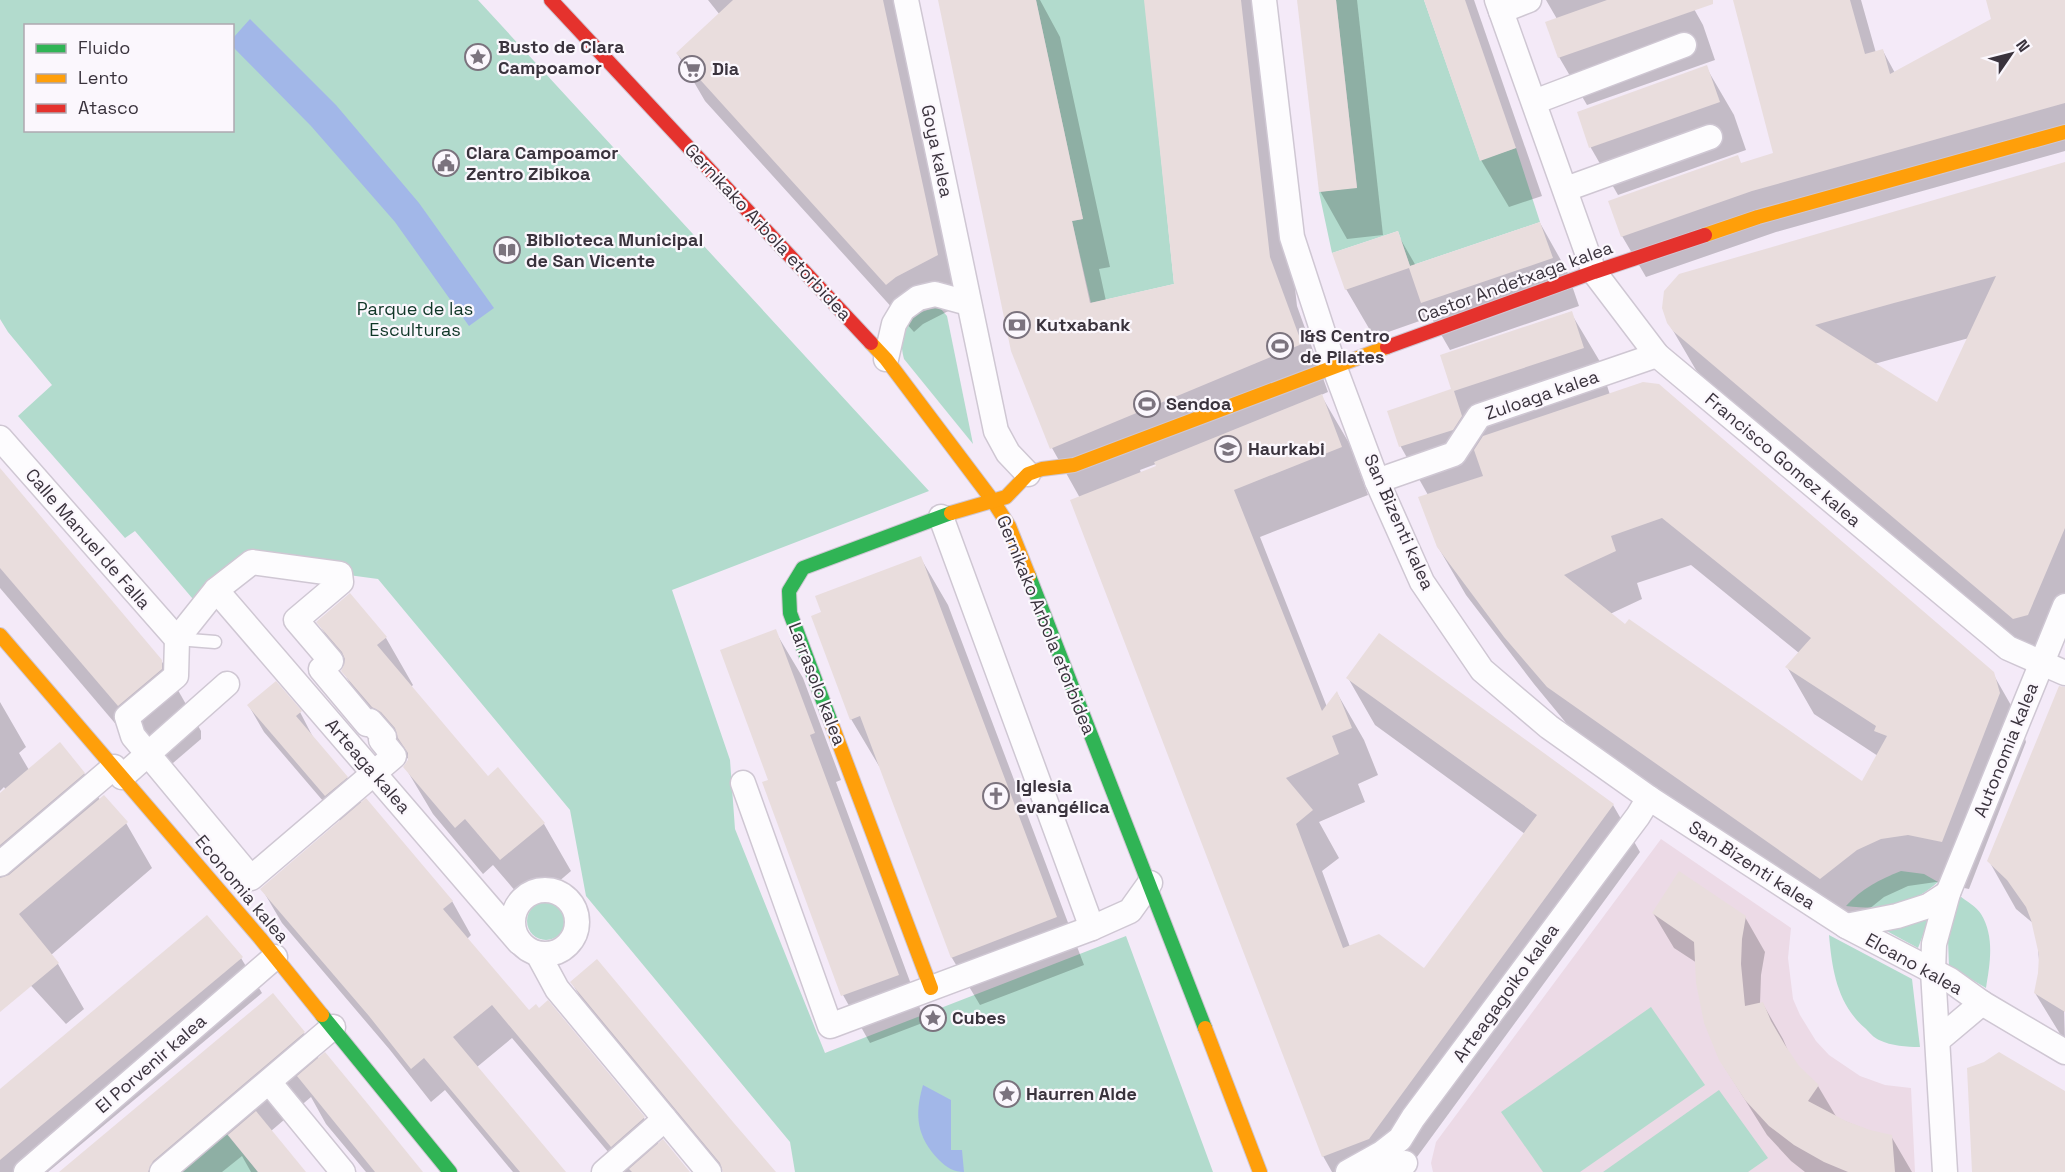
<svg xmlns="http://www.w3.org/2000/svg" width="2065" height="1172" font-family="'Space Grotesk',sans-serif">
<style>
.education{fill:#ecdae6}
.green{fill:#b2dbcd;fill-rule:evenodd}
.water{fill:#a2b7e8}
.shadow{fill:#0003;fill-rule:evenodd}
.building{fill:#e9dddd;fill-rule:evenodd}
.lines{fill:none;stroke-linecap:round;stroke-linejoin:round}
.lane-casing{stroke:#cfc7d3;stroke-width:15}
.street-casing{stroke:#cfc7d3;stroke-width:27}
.fast-casing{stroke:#cfc7d3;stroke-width:16}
.slow-casing{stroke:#cfc7d3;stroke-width:16}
.jam-casing{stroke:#cfc7d3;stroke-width:16}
.lane{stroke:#fdfcfe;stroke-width:12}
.street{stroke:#fdfcfe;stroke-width:24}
.fast{stroke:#30b455;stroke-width:14}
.slow{stroke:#ff9f0a;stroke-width:14}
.jam{stroke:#e5322d;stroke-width:14}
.labels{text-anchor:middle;stroke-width:4.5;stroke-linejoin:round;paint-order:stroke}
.poi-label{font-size:18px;font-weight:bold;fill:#3a333d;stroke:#fbf7fd;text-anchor:start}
.street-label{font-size:18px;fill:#3a333d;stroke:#fbf7fd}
.park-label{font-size:18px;fill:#0f3627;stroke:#fbf7fd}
</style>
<rect width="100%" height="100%" fill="#f4eaf8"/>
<!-- education -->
<path class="education" d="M1661,839L1791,928L1788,958L1793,999L1800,1015L1816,1041L1829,1055L1860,1076L1885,1085L1911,1088L1915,1172H1433L1431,1163L1436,1142Z"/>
<!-- green -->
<g class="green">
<path d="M0,0H478L929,491L672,590L730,760L735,829L825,1053L1126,936L1213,1172H795L790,1142L586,896L570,810L378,579L252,562L198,605L135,531L125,538L18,416L52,385L8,332L0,319ZM26,26H232V130H26Z"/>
<path d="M1036,0H1145L1174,284L1091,303L1072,221L1083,219Z"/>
<path d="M1336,0H1424L1480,160L1516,148L1540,222L1410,266L1398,231L1332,253L1319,192L1357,187Z"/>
<path d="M940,308L947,316L973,444L904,359C896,330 909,310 940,308Z"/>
<path d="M1901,871L1924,874L1938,882C1908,908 1884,910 1846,906C1862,888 1879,880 1901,871Z"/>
<path d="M1960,896C1966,901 1977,907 1981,914C1995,937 1990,964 1986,988L1949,966L1948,940Z"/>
<circle cx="546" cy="921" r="19"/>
<path d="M1930,917L1918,948L1883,929Z"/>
<path d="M1829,935L1912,979L1920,1047C1906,1047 1892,1046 1879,1040C1874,1038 1869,1032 1865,1028C1837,1004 1832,969 1829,935Z"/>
<path d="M1651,1007L1705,1085L1580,1172H1543L1501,1112Z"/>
<path d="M1719,1090L1768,1158L1748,1172H1603Z"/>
<path d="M226,1133L258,1172H180Z"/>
</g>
<!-- water -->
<g class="water">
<path d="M250,19L336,105L419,203L494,308L469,326L395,222L311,126L233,47V38Z"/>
<path d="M923,1085L951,1100V1150H962L964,1172C954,1172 947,1168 939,1160C917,1137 914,1116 923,1085Z"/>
</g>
<!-- shadow -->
<g class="shadow">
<path d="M708,0H900L964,303L923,324L914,332L705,101L677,53L720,15Z"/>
<path d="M939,0H1040L1060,37L1110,267L1099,269L1106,301L1175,285L1146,0H1263L1297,306L1328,392L1321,395L1349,443L1368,495L1260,537L1327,707L1337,693L1364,740L1378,775L1358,784L1365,802L1319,822L1339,858L1322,871L1350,947L1425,970L1525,834L1375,725L1348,678L1613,805L1640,852L1406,1172H1332L1323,1156L1080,498L1052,448L1013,351ZM1156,464L1158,466L1141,473L1140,470Z"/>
<path d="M1299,0H1357L1383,235L1347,239L1320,191Z"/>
<path d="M1425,0H1474L1542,196L1509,207L1481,160Z"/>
<path d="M1546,0H1689L1703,25L1715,60L1587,105L1559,57L1557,19Z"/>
<path d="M1735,0H1861L1876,53L1883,51L1895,73L1992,20L1987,0H2065V151L1776,232L1646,277L1622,236L1742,165L1775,154Z"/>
<path d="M1706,67L1734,115L1746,150L1618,195L1591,148L1579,112Z"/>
<path d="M2065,164V638L2055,662L2041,666L1703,378L1696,370L1668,322ZM1969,338L1938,404L1874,364Z"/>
<path d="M1540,223L1567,271L1579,306L1450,350L1431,317L1374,337L1346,289L1397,233L1416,266Z"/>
<path d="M1571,313L1599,360L1610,395L1992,672L2020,721L2026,742L1969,889L1936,882L1908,886L1884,897L1848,926L1576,735L1534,684L1466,595L1438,547L1428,495L1401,447L1389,412L1453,390ZM1691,565L1799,653L1787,667L1814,714L1878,756L1863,783L1626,626L1610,614L1642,599L1637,583Z"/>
<path d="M0,471L161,660L201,731V739L159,775L0,588Z"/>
<path d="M920,557L948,605L1084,965L980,1005L952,958L880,766H879L851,719Z"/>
<path d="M318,622L386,638L413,685L411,687L488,778L544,824L571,871L529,907L493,865L483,874L433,814L405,767L409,759L401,755L370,718L343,671L345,668Z"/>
<path d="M775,631L803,678L841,780L836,782L925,1022L870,1043L843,995L764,783L770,781Z"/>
<path d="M0,702L26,747L19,753L29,770L84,773L100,800L126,823L152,868L51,955L58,964L84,1009L66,1024L24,978L0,998V795L6,790L4,787L0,791Z"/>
<path d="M249,706L300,712L314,739L347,777L362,804L452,901L471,935L467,939L528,1012L539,1010L548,1003L644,1118L659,1145L689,1172H625L512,1038L477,1067L564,1172H513L445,1090L431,1102L390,1050L282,923L262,889L341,822L264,732Z"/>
<path d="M2065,711L2064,1009L2065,1042L2035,993L2040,973L2037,935L2034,924L2016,909L1989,861Z"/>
<path d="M1653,913L1745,917L1765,952L1761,975L1760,1004H1763L1783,1039L1789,1053L1798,1067L1818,1086L1837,1118L1870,1131L1891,1136L1912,1172H1805L1791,1161L1767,1135L1720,1060L1697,963L1674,948Z"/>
<path d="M241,958L262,993L48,1172H0V1120Z"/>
<path d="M572,983L774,1172H724L582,1000Z"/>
<path d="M304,1033L319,1059L421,1172H366L326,1124L311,1097L271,1131L304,1172H251L242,1156L222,1172H61Z"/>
</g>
<!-- building -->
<g class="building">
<path d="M733,0H883L938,255L896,277L886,285L676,53Z"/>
<path d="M938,0H1036L1083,219L1072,221L1090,303L1174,284L1144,0H1241L1270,257L1302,344L1050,449L1011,351Z"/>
<path d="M1297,0H1336L1357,188L1319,192Z"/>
<path d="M1424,0H1465L1516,148L1480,161Z"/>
<path d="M1607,0H1713V4L1558,58L1545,22Z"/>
<path d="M1733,0H1850L1865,54L1883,49L1890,74L1991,19L1986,0H2065V103L1752,191L1621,237L1608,201L1738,155L1741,163L1773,153Z"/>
<path d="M1707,65L1720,102L1589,148L1577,112Z"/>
<path d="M2065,162V528L2028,615L2013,619L1673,331L1667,323L1662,308L1664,291L1679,274ZM1996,276L1937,402L1815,325L1894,303Z"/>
<path d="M1540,222L1553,258L1421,303L1409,268L1345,290L1332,253L1398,231L1410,266Z"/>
<path d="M1572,311L1584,348L1454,391L1462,416L1453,430L1399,447L1387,411L1451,389L1440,355Z"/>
<path d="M1643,382L1659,384L1994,672L2000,693L1942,842L1908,835L1881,839L1857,850L1820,879L1547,687L1504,637L1437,547L1418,497L1483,476L1474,450L1483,436ZM1662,518L1811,638L1785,667L1876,726L1874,731L1887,736L1862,781L1629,619L1625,624L1564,575L1616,551L1611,536Z"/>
<path d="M1322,394L1342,447L1234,490L1322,711L1337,691L1352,728L1332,736L1339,754L1286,778L1313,810L1296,824L1343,948L1379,934L1424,968L1537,815L1346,678L1379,633L1614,804L1369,1139L1322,1157L1070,500L1156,466L1154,462Z"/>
<path d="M0,468L162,660V669L118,706L0,568Z"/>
<path d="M921,556L1057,917L951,958L860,716L850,720L811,616L821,612L815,596Z"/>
<path d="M350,593L387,637L377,645L454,736L488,776L498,767L545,823L500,860L465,819L455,828L403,767L408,760V753L398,738L395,728L381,712L372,707L341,671L344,665L345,659L342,652L316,622Z"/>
<path d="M776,629L815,733L810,735L899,975L841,996L762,782L768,780L720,650Z"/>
<path d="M276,681L302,711L296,716L348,777L325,796L247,705Z"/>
<path d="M2059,686L2065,687V1012L2034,993L2038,973L2039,955L2031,920L2026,907L2007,880L1987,861Z"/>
<path d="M60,742L85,773L0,845V793Z"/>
<path d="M104,795L128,822L19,914L59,963L0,1012V878L9,875Z"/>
<path d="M366,798L453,901L443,909L529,1010L536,1004L539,1008L548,1000L645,1117L611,1147L492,1005L453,1037L566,1172H520L424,1058L411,1069L369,1016L260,889Z"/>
<path d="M1679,871L1746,916L1742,939L1741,964L1745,1006L1763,1002L1771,1021L1785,1045L1799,1066L1819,1085L1808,1101L1846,1121L1870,1130L1892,1135L1895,1172H1848L1824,1162L1794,1145L1769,1126L1745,1100L1719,1060L1704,1023L1696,983L1694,942L1652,913Z"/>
<path d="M207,915L243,957L0,1160V1089Z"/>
<path d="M597,959L733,1122L776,1172H723L720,1163L570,982Z"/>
<path d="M273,993L305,1032L153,1161L148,1172H59Z"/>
<path d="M325,1052L367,1103L423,1172H375L297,1076Z"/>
<path d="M1999,1052L2065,1091V1172H1972L1967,1068L1984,1062Z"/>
<path d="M256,1111L306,1172H258L228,1135Z"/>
<path d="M663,1139L690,1172H632L629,1169Z"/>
</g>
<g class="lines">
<defs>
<path id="lane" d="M177,639L215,642"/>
<g id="street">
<path d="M906,0L996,431L1008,453L1028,474"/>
<path d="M1264,0L1292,237L1334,366L1377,481L1422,582L1482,670L1549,727L1649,798L1846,926L1950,980L1982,1003L2065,1052"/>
<path d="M1497,0L1594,272L1657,355L2008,648L2065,673"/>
<path d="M1501,11L1529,0"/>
<path d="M1534,102L1684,45"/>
<path d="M1566,189L1710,137"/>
<path d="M886,359L894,324L903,309L918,298L935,294L968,303"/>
<path d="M0,438L177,639"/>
<path d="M1377,481L1454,454L1479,416L1657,355"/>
<path d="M941,517L1092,928"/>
<path d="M252,562L340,574L341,582L296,620L331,661L321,669L367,724L370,721L384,737L381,740L394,756L251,878L133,736L127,717L176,676L177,639L216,590Z"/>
<path d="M216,590L519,942"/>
<path d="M122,777L227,684"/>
<path d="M743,783L830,1026L1092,928L1130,911L1150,883"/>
<path d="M0,864L114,767"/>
<circle cx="545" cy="922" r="32"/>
<path d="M1846,926L1897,916L1928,906L1948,893"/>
<path d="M538,954L557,989L709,1172"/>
<path d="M1938,1040L1982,1003"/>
<path d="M269,1082L343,1172"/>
<path d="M26,1172L275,957"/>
<path d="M162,1172L333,1027"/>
<path d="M604,1172L665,1119"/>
<path d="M1348,1172L1382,1153L1400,1139L1413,1118L1638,816L1649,798"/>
<path d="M1382,1172L1405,1163"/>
<path d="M1945,1172L1933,971L1934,944L1948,893L2065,606"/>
</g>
<g id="fast">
<path d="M1029,576L1205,1028"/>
<path d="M832,725L790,613L789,591L803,568L951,513"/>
<path d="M322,1015L450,1172"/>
</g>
<g id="slow">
<path d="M1705,235L1758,217L2065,132"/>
<path d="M871,343L886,359L993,501L1009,526L1029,576"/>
<path d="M951,513L1006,497L1028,474L1042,469L1074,465L1387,347"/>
<path d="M0,635L260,938L322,1015"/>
<path d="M832,725L931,988"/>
<path d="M1205,1028L1260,1172"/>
</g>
<g id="jam">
<path d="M551,0L871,343"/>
<path d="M1387,347L1594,272L1705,235"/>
</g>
</defs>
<!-- lane casing -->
<use href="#lane" class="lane-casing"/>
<!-- street casing -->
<use href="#street" class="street-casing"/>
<!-- fast casing -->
<use href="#fast" class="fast-casing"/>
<!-- slow casing -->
<use href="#slow" class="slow-casing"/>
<!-- jam casing -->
<use href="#jam" class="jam-casing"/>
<!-- lane -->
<use href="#lane" class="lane"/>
<!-- street -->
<use href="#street" class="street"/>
<!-- fast -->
<use href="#fast" class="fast"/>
<!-- slow -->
<use href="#slow" class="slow"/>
<!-- jam -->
<use href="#jam" class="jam"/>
</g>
<!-- icons -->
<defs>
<symbol id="sight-ring" viewBox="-11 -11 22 22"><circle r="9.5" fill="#fbf7fd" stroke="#7b737e" stroke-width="1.5"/><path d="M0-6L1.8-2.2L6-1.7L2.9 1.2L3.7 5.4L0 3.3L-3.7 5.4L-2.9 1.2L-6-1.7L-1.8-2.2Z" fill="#7b737e"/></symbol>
<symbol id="supermarket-ring" viewBox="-11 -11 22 22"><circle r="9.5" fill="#fbf7fd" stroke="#7b737e" stroke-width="1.5"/><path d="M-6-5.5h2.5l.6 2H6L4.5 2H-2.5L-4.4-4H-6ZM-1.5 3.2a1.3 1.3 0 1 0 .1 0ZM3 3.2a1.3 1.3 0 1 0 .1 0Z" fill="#7b737e"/></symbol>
<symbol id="civic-ring" viewBox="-11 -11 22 22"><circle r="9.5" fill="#fbf7fd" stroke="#7b737e" stroke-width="1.5"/><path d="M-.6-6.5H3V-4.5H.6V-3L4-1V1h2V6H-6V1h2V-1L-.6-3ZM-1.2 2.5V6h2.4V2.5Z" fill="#7b737e"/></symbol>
<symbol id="library-ring" viewBox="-11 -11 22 22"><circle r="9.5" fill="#fbf7fd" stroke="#7b737e" stroke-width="1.5"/><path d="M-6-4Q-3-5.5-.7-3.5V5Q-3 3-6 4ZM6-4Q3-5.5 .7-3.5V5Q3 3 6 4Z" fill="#7b737e"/></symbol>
<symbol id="bank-ring" viewBox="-11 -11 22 22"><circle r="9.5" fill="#fbf7fd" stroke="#7b737e" stroke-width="1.5"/><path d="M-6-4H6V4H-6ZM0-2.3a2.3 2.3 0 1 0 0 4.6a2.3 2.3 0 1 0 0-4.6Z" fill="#7b737e"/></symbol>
<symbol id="stadium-ring" viewBox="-11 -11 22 22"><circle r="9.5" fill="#fbf7fd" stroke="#7b737e" stroke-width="1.5"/><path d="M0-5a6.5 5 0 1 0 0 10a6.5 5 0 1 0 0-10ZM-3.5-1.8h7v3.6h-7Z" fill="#7b737e"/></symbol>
<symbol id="school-ring" viewBox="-11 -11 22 22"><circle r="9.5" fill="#fbf7fd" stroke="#7b737e" stroke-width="1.5"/><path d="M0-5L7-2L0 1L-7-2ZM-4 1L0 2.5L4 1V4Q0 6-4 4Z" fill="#7b737e"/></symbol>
<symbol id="church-ring" viewBox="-11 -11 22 22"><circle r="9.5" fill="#fbf7fd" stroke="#7b737e" stroke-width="1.5"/><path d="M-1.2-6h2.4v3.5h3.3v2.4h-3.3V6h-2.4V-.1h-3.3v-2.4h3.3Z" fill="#7b737e"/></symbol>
</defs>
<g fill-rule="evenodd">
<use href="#sight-ring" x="463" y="42" width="30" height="30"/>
<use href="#supermarket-ring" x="677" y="54" width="30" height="30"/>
<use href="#civic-ring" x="431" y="148" width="30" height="30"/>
<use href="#library-ring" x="492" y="235" width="30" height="30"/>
<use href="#bank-ring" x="1002" y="310" width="30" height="30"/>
<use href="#stadium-ring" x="1265" y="331" width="30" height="30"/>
<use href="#stadium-ring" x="1132" y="389" width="30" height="30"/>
<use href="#school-ring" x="1213" y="434" width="30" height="30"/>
<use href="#church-ring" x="981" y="781" width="30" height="30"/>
<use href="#sight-ring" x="918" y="1003" width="30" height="30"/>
<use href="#sight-ring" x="992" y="1079" width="30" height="30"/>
</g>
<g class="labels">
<!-- poi labels -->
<g class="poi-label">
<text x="498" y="53">Busto de Clara<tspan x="498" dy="21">Campoamor</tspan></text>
<text x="712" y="75">Dia</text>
<text x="466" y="159">Clara Campoamor<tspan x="466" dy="21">Zentro Zibikoa</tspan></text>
<text x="526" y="246">Biblioteca Municipal<tspan x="526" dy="21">de San Vicente</tspan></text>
<text x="1036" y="331">Kutxabank</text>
<text x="1300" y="342">I&amp;S Centro<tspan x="1300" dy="21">de Pilates</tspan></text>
<text x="1166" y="410">Sendoa</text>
<text x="1248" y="455">Haurkabi</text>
<text x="1016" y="792">Iglesia<tspan x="1016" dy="21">evangélica</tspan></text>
<text x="952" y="1024">Cubes</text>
<text x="1026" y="1100">Haurren Alde</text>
</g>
<!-- street labels -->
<g class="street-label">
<text transform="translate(937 151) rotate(78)" y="6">Goya kalea</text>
<text transform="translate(768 232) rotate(47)" y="6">Gernikako Arbola etorbidea</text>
<text transform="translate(1515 282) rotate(-20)" y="6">Castor Andetxaga kalea</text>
<text transform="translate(1542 395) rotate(-19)" y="6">Zuloaga kalea</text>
<text transform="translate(1783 460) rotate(40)" y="6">Francisco Gomez kalea</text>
<text transform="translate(1399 522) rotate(66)" y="6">San Bizenti kalea</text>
<text transform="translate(88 539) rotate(49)" y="6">Calle Manuel de Falla</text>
<text transform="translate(1046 625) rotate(68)" y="6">Gernikako Arbola etorbidea</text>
<text transform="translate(817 684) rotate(69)" y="6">Larrasolo kalea</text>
<text transform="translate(2006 750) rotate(-68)" y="6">Autonomia kalea</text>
<text transform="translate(368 766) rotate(49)" y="6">Arteaga kalea</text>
<text transform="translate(1752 865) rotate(33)" y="6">San Bizenti kalea</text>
<text transform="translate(242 889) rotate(50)" y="6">Economia kalea</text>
<text transform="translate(1914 964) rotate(29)" y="6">Elcano kalea</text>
<text transform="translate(1506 993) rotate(-54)" y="6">Arteagagoiko kalea</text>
<text transform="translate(151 1064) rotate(-41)" y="6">El Porvenir kalea</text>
</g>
<!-- park labels -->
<g class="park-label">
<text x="415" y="315">Parque de las<tspan x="415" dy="21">Esculturas</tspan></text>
</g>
</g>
<!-- legend -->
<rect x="24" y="24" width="210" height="108" fill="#fbf7fd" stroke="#aea9b0" stroke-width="1.5"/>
<rect x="36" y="44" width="30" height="9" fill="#30b455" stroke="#aea9b0" stroke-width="1.5"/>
<text x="78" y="54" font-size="18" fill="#3a333d">Fluido</text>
<rect x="36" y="74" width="30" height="9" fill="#ff9f0a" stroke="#aea9b0" stroke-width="1.5"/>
<text x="78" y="84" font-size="18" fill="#3a333d">Lento</text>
<rect x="36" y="104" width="30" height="9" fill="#e5322d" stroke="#aea9b0" stroke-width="1.5"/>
<text x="78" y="114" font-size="18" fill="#3a333d">Atasco</text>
<!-- north arrow -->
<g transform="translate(2011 54) rotate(55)" stroke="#fbf7fd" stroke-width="4.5" paint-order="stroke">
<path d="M0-4.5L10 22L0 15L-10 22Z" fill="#3a333d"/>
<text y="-9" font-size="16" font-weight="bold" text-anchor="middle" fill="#3a333d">N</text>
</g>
</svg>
